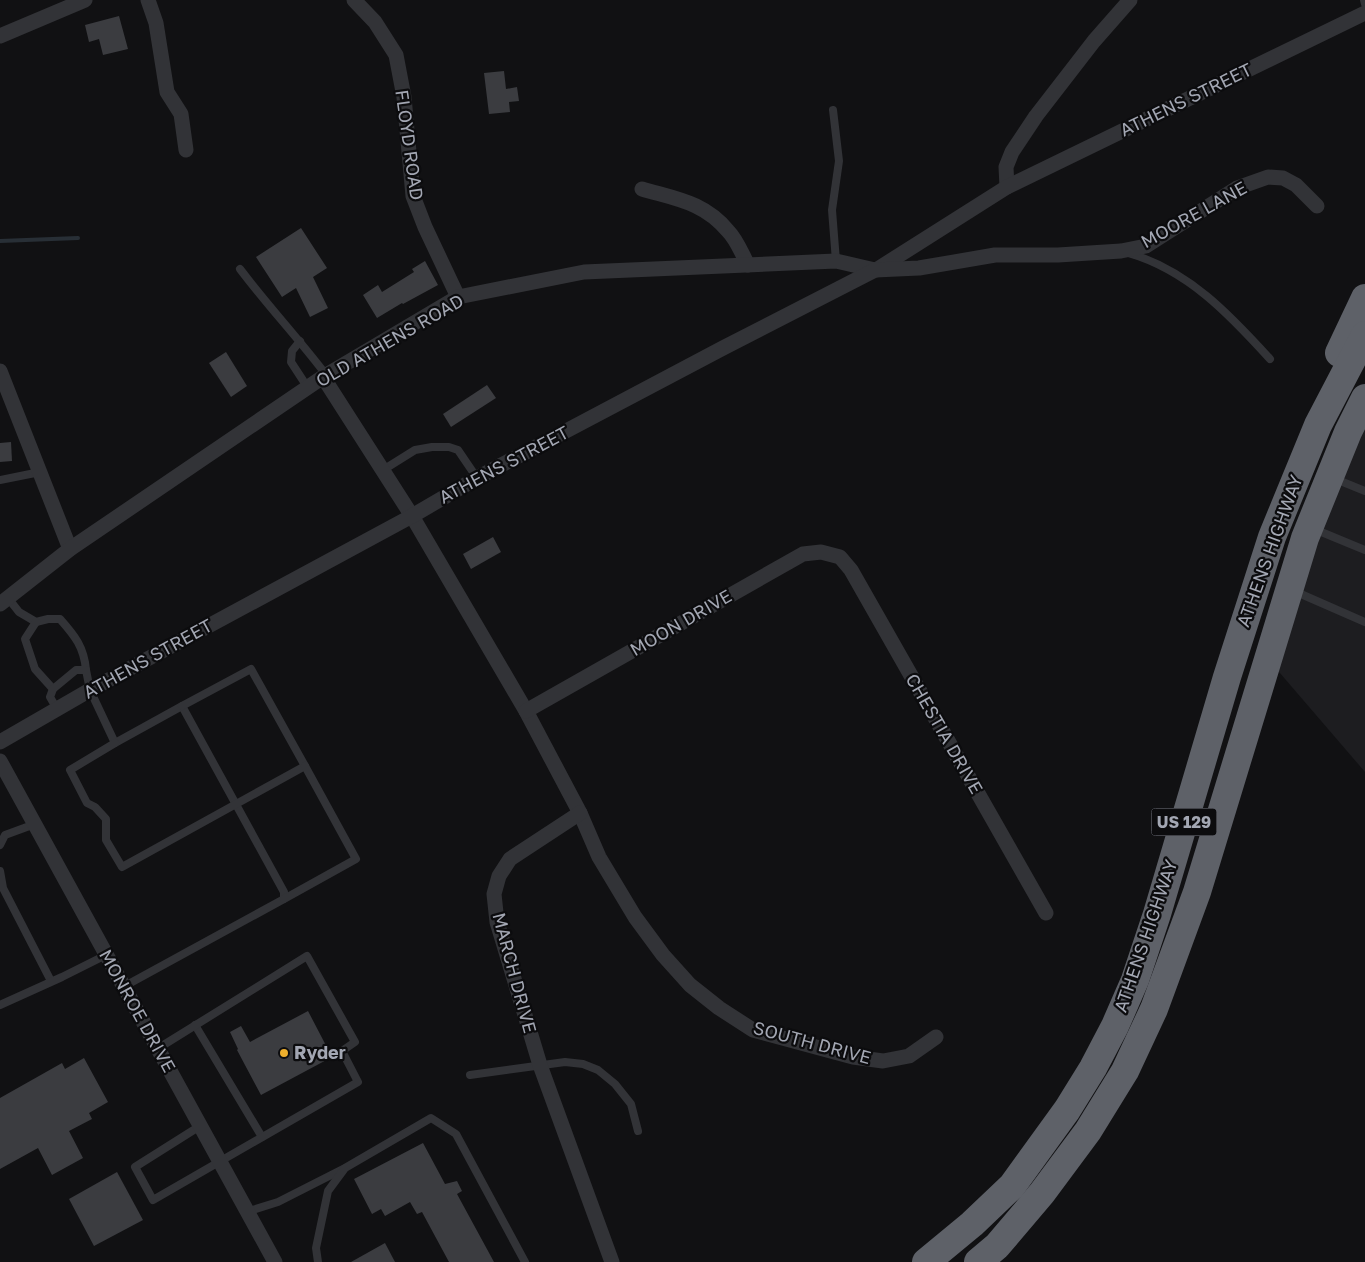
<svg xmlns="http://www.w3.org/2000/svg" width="1365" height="1262" font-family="'Golos Text',sans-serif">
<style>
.built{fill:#1d1d20}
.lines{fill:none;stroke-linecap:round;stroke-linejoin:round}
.stream{stroke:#282f36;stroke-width:4}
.building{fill:#3b3c40}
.lane{stroke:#323337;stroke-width:8}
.street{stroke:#323337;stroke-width:15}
.highway{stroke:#5e6168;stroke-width:28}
.poi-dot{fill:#eeaf2d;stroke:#0c0c0e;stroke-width:2}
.labels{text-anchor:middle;stroke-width:4.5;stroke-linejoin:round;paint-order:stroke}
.shield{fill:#0c0c0e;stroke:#767882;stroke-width:1}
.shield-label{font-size:16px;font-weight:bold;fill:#a3a7b3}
.street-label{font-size:18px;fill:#a3a7b3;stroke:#0c0c0e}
.poi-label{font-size:18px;font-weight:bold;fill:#a3a7b3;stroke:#0c0c0e;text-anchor:start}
</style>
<rect width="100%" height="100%" fill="#111113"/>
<!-- built -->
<path class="built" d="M1365,393V772L1260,650Z"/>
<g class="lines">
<!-- stream -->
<path class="stream" d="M0,241L78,238"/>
</g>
<!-- building -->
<g class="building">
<path d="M119,16L128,49L103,55L99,39L89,42L85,25Z"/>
<path d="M504,71L506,89L517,87L519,101L509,102L510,112L489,114L484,73Z"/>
<path d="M301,228L327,268L313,277L328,308L310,317L296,288L282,297L256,257Z"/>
<path d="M425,261L438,285L403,304L402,303L377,318L363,295L378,285L382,292L414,272L412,269Z"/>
<path d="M226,352L247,386L231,397L209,363Z"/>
<path d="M487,385L496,398L451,427L443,414Z"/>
<path d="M11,442L12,461L0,462V443Z"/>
<path d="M493,537L501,552L471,569L463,554Z"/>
<path d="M308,1011L332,1057L261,1095L237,1050L238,1049L230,1032L241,1026L250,1042Z"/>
<path d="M84,1058L108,1102L89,1113L92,1119L69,1131L83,1158L52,1175L38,1148L0,1169V1098L62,1063L65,1069Z"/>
<path d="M423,1143L445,1184L457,1181L462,1191L457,1194L494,1262H449L422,1212L417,1214L410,1202L385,1216L381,1209L372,1214L354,1179Z"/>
<path d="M117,1172L143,1220L94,1246L69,1199Z"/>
<path d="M385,1243L395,1262H351Z"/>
</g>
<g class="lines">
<!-- lane -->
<g class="lane">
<path d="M1364,0L1365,4"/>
<path d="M833,110L839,161L832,210L836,261"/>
<path d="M1128,253C1188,270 1230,315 1270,359"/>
<path d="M240,269C268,306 299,339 327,376"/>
<path d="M300,341L292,351L291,362L308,388"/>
<path d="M383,470L415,450L432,447H449L458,450L477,478"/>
<path d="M1333,478L1365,491"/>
<path d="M0,480L40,472"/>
<path d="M1314,529L1365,550"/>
<path d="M1294,591L1365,622"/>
<path d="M8,598L19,612L36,622L48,619H60C75,636 84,647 86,670"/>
<path d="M36,622L25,639L35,669L53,689"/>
<path d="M57,709L50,697L53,689L76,670H86L90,690L115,743L182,706L284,892V899L123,987"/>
<path d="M115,743L70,770L87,803L95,807L106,819V840L122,867L305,766L251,669L182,706"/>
<path d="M0,845L5,835L35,824"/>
<path d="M0,871L3,888L51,981"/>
<path d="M284,899L356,859L305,766"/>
<path d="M0,1005L62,977L106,955"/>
<path d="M195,1025L262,1137"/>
<path d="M157,1049L307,956L355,1042L342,1051L358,1082L153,1200L135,1167L200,1126"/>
<path d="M470,1075L565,1062L583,1064L598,1070L615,1084L631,1104L638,1131"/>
<path d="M246,1212L278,1202L343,1169"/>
<path d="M318,1262L316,1248L328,1191L345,1168L431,1118L456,1134L525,1262"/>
</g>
<!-- street -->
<g class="street">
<path d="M148,0L156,23L167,92L181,114L186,150"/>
<path d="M354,0L375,22L396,55L404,97L413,196L425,227L458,297"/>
<path d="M0,36L85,0"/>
<path d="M1007,187L1006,167L1012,152L1036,116L1094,41L1130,0"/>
<path d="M642,189C676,199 704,202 728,231C737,240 742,254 748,265"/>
<path d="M876,270L1007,187L1365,13"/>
<path d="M0,371L70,549"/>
<path d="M323,377L412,516L526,711L580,813L599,857L635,917L663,955L690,985L719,1008L753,1030L853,1057L883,1061L909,1056L936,1037"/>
<path d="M0,604L70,549L323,377L458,297L584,272L836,261L875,270"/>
<path d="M526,711L803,554L821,552L840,557L851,570L1046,913"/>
<path d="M0,742L90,690L412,516L477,478L723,348L875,270L919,268L995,255H1058L1121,251L1146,246L1237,188L1268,177L1283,178L1296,185L1317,206"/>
<path d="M0,761L275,1262"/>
<path d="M580,813L510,859L499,876L494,894L497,922L540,1065L612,1262"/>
</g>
<!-- highway -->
<g class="highway">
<path d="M1339,353L1365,298"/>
<path d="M926,1262L972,1224L1012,1186L1067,1110L1093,1068L1115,1026L1135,980L1157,914L1227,677L1272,537L1318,425L1365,335"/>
<path d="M978,1262L997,1246L1042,1193L1088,1131L1125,1071L1154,1009L1197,892L1305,538L1348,432L1365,398"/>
</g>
</g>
<!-- markers -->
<circle class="poi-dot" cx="284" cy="1053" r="5"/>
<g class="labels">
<!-- shield labels -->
<rect class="shield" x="1151.5" y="808.5" width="65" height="27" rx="4"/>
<g class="shield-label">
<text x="1184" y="828">US 129</text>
</g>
<!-- street labels -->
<g class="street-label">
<text transform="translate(1186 100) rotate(-26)" y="6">ATHENS STREET</text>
<text transform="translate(409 145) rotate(82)" y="6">FLOYD ROAD</text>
<text transform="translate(1194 215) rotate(-29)" y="6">MOORE LANE</text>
<text transform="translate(390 341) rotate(-30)" y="6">OLD ATHENS ROAD</text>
<text transform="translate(504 465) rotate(-28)" y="6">ATHENS STREET</text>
<text transform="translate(1270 551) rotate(-70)" y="6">ATHENS HIGHWAY</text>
<text transform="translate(681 623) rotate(-30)" y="6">MOON DRIVE</text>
<text transform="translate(148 659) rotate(-29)" y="6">ATHENS STREET</text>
<text transform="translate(944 734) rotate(60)" y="6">CHESTIA DRIVE</text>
<text transform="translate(1146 936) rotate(-71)" y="6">ATHENS HIGHWAY</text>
<text transform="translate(514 973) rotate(75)" y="6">MARCH DRIVE</text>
<text transform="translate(137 1011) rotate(61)" y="6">MONROE DRIVE</text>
<text transform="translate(812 1043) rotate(15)" y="6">SOUTH DRIVE</text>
</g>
<!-- poi labels -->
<g class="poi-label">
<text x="294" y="1059">Ryder</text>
</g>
</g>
</svg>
